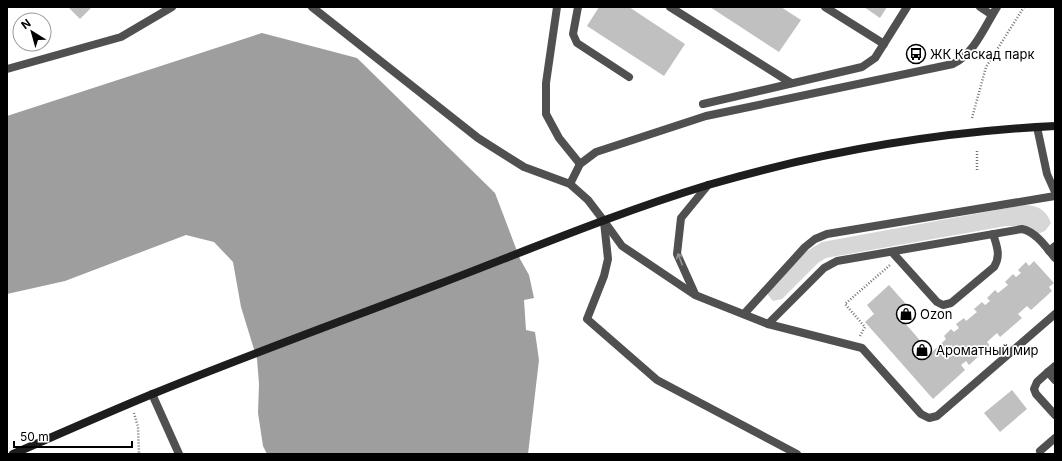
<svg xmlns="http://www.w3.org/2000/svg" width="1062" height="461" font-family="Inter,sans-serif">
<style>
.green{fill:#d7d7d7}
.water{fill:#9e9e9e}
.building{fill:#c0c0c0}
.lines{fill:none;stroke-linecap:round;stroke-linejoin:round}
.path{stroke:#727272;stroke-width:2.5;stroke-dasharray:1 2;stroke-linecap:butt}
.lane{stroke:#505050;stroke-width:8}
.street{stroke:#505050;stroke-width:8}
.secondary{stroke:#1d1d1d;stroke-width:8}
.oneway{stroke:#969696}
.labels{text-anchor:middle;stroke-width:3.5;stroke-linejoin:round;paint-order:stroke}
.poi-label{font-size:13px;fill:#000;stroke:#fff;text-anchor:start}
</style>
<rect width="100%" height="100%" fill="#fff"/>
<!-- green -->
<path class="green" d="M1023,205C1037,205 1046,209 1051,223L1045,231L1038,234L1021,226H1006L826,258L818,263L782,299L773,301L768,295V290L807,251L822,242Z"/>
<!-- water -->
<path class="water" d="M262,33L357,58L495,193L520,259L529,275L534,298L524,300L526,330L535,332L539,360L528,454H267L263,446L258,413L259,384L257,359L241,307L233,262L214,242L186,235L65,281L7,294V116Z"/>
<!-- building -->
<g class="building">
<path d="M68,7H92L80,19Z"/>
<path d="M599,7H629L685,44L664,76L587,26Z"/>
<path d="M710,7H781L801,20L779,52Z"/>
<path d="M864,7H887L880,18Z"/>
<path d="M1034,261L1054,283L1049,287L1052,291L1031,310L1027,306L1018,314L1022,318L1000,337L997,333L987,342L990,346L969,365L966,361L961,365L965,370L933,399L865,322L874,314L867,305L889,285L914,313L904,322L931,353L946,339L944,336L951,329L954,332L959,328L956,324L964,318L966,321L977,312L974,309L982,302L985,305L990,301L987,298L995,290L998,293L1008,285L1005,282L1013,274L1016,277L1021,273L1018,270L1026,262L1029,266Z"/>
<path d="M1012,390L1027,409L1000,432L984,413Z"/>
</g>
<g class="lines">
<!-- path -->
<g class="path">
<path d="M972,118L986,67L1024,7"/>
<path d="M977,170V151"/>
<path d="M860,336L865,327L845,304L890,265"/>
<path d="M134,413L138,427L139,454"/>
</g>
<!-- lane -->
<g class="lane">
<path d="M557,7L546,83V114L559,138L580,164"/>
<path d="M578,7L573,34L577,43L629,77"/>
<path d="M670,7L791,83"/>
<path d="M825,7L884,44"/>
<path d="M980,7L992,15"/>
<path d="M7,69L121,37L172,7"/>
<path d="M703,104L862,67L875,58L907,7"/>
<path d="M604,221L622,246L695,295L768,324L862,348L921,414L929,418L937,416L1055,314"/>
<path d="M604,222L608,259L604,276L587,319L657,380L797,454"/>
<path d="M1049,251L1055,246"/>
<path d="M892,252L937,302L943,305L951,303L994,267C1001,256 997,246 993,234"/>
<path d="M695,294L677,254L681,218L708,185"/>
<path d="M744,314L805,247L815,239L827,234L1055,196"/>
<path d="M768,324L824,268L837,261L1022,229C1036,232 1046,247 1055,258"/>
<path d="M1055,366L1048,372L1055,380"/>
<path d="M1048,372L1037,382L1034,389L1036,394L1055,415"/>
<path d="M152,394L179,454"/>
<path d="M1040,451L1055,438"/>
</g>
<!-- street -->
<g class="street">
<path d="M312,7L478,138L524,167L570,184L588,200L604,221"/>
<path d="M1037,127L1047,174L1055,192"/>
<path d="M570,184L580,164L596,152L706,116L953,64C974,54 985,26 997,7"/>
</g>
<!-- secondary -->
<path class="secondary" d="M13,454C59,434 104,414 150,395C245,356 342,321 439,284C528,250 616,213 708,185C821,152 937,132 1055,126"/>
</g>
<!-- one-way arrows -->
<defs><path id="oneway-shaft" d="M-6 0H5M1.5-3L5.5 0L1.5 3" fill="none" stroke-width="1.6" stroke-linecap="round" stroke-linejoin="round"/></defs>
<use class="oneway" href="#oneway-shaft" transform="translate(680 259) rotate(-111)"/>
<!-- icons -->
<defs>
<symbol id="bus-ring" viewBox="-11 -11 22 22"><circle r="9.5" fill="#fff" stroke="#000" stroke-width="1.5"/><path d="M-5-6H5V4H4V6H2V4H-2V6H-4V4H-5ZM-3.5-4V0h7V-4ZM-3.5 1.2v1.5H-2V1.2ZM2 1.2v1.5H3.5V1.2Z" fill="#000"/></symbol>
<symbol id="shop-ring" viewBox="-11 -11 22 22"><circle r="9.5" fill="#fff" stroke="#000" stroke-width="1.5"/><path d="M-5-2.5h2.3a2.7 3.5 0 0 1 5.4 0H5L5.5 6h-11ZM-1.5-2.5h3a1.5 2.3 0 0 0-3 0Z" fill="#000"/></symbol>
</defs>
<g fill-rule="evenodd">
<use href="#bus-ring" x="905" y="43" width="22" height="22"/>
<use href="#shop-ring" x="895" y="303" width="22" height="22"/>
<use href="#shop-ring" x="911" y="339" width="22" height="22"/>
</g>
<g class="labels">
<!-- poi labels -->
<g class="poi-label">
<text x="930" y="59">ЖК Каскад парк</text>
<text x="920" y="319">Ozon</text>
<text x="936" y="355">Ароматный мир</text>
</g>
</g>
<!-- border -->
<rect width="1062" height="461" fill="none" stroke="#000000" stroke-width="16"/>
<!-- north arrow -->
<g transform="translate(32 32) rotate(323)"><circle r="19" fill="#ffffff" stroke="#999999"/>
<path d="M0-3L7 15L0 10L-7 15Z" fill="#000000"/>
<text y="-6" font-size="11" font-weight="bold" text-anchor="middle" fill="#000000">N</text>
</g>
<!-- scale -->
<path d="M14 441v6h118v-6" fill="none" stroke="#000000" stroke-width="2"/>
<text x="20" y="441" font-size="12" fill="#000000" stroke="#ffffff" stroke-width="3" paint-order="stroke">50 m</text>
</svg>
